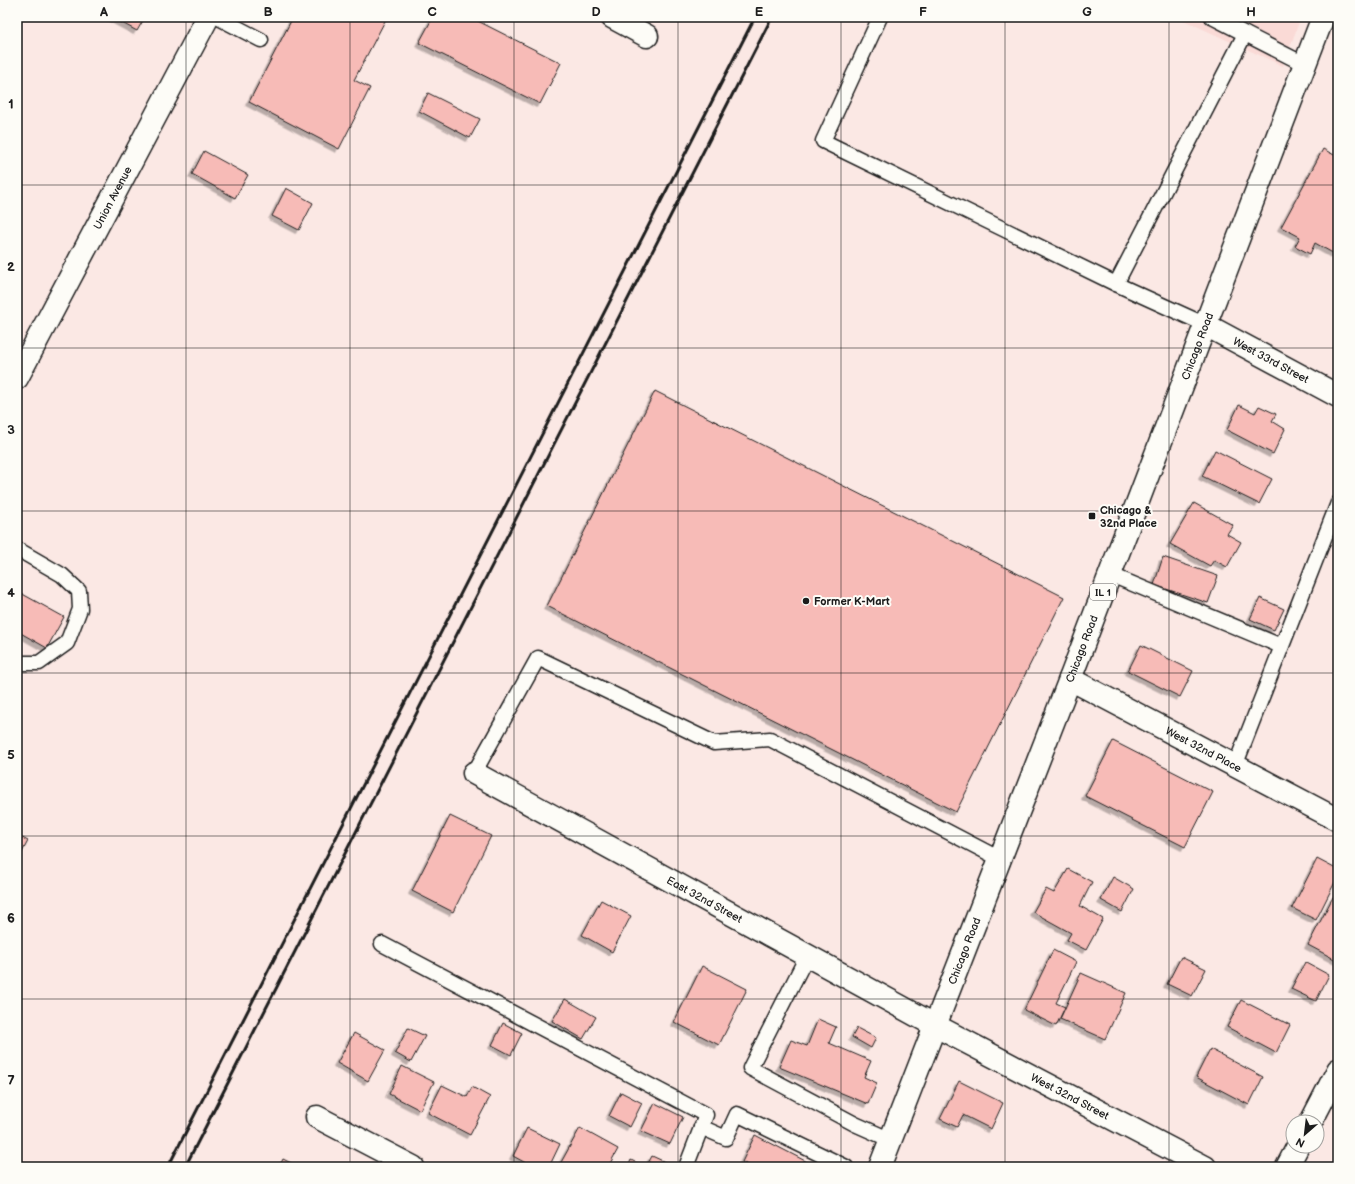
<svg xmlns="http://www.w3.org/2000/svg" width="1355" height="1184" font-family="'Balsamiq Sans',sans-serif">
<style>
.built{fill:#fadad6}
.building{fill:#f7bbb7;stroke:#1c1c1c;filter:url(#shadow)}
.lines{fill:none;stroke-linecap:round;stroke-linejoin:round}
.lane-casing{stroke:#1c1c1c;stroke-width:17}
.street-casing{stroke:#1c1c1c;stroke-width:25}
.primary-casing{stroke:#1c1c1c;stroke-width:25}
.lane{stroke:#fdfcf7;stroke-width:14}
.street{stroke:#fdfcf7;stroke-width:22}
.primary{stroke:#fdfcf7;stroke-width:22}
.rail{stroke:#1c1c1c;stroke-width:3}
.grid{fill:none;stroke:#1c1c1c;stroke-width:1;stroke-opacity:0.55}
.poi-dot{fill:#1c1c1c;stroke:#fdfcf7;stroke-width:1.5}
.labels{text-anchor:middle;stroke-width:4;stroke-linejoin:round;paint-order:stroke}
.shield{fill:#fdfcf7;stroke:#605f5e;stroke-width:1}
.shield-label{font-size:10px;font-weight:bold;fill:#1c1c1c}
.street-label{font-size:11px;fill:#1c1c1c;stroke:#fdfcf7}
.poi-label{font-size:11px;font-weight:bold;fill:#1c1c1c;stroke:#fdfcf7;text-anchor:start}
.neatline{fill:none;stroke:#1c1c1c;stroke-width:1.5}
.grid-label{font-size:13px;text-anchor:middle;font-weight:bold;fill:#1c1c1c}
</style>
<defs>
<filter id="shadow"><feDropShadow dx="-3.5" dy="3.5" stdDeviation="0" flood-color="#0004"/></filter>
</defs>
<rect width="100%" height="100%" fill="#fbe8e4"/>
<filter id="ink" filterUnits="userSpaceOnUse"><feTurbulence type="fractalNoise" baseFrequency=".025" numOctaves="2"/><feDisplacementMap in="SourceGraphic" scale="8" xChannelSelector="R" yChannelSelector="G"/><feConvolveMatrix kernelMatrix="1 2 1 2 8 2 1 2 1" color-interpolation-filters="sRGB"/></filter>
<g filter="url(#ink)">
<!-- built -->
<path class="built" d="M1177,17H1301L1283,66Z"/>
<!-- building -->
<g class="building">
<path d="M111,17H145L137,31Z"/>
<path d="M293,17H387L354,80L370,88L339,149L249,102Z"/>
<path d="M433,17H470L561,63L540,104L419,43Z"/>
<path d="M428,93L480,119L470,138L419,111Z"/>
<path d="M1323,149L1338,157V256L1315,243L1310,254L1295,246L1300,237L1281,227Z"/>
<path d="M204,151L248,175L235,198L192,174Z"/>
<path d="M286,188L313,203L299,230L272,216Z"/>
<path d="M655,391L1064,597L956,812L547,606Z"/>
<path d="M1239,405L1255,413L1259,406L1276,414L1272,421L1285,429L1273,454L1227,430Z"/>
<path d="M1215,450L1272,479L1259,504L1202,476Z"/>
<path d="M1194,503L1233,525L1227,534L1241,542L1227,567L1214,560L1210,566L1170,544Z"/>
<path d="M1163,557L1218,576L1208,603L1154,585Z"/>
<path d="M17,591L64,617L47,648L17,631Z"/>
<path d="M1260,598L1284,609L1274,630L1250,619Z"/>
<path d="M1141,645L1193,671L1180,697L1128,671Z"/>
<path d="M1113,741L1213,792L1185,847L1085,796Z"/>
<path d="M450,816L491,836L453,912L412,891Z"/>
<path d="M17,835L28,841L17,862Z"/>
<path d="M1317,859L1338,870V876L1316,920L1292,908Z"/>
<path d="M1068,869L1092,882L1080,906L1103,919L1086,950L1067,940L1071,933L1033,912L1046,889L1054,893Z"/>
<path d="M1113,877L1134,889L1122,912L1101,900Z"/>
<path d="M1333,897L1338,900V961L1308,945Z"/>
<path d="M601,900L631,916L612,952L582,935Z"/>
<path d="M1053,950L1076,962L1056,1003L1065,1007L1056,1026L1024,1010Z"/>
<path d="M1181,957L1206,969L1192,996L1167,984Z"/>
<path d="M1305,962L1329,975L1316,1001L1291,989Z"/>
<path d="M702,966L747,989L719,1045L674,1022Z"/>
<path d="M1081,973L1126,993L1105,1039L1060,1019Z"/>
<path d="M565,999L596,1017L583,1039L552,1021Z"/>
<path d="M1241,1000L1290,1025L1276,1053L1227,1027Z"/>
<path d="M818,1019L836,1027L829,1043L871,1061L864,1077L877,1083L868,1104L779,1067L791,1040L807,1046Z"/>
<path d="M503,1023L522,1033L511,1055L492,1045Z"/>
<path d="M408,1028L425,1036L411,1062L395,1053Z"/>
<path d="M857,1028L876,1038L871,1048L852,1037Z"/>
<path d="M354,1033L385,1050L368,1081L337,1063Z"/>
<path d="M1210,1049L1263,1077L1249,1105L1196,1077Z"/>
<path d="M402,1066L434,1082L420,1110L389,1094Z"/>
<path d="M959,1081L1003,1103L991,1129L963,1115L957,1127L940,1119Z"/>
<path d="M442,1085L467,1097L472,1087L490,1097L470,1135L428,1113Z"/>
<path d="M621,1092L642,1103L630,1127L609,1116Z"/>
<path d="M655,1103L683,1117L670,1144L641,1131Z"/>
<path d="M527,1128L560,1144L549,1167H533L513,1156Z"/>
<path d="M580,1128L618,1149L608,1167L559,1166Z"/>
<path d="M755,1135L817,1167H752L742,1162Z"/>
<path d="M652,1156L665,1162L663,1167H646Z"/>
<path d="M283,1159L299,1167H279Z"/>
<path d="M631,1160L645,1167H628Z"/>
</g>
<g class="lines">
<defs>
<g id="lane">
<path d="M217,17L261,40"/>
<path d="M880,17L823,141L1116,284L1204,324"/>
<path d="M1212,17L1304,64"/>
<path d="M1116,284L1245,34"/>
<path d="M17,549L62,575L79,591L80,609L67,643L39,663H17"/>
<path d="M1109,574L1281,646"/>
<path d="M1235,766L1338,503"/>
<path d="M474,773L538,658L714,743L770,739L1000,859"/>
<path d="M382,944L706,1115L686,1167"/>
<path d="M807,956L750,1068L855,1124L891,1140"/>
<path d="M701,1127L726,1138L737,1114L846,1167"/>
</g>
<g id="street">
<path d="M612,17L647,36"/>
<path id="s1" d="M1204,324L1338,396"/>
<path id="s2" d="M17,378L208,17"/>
<path id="s3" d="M1070,679L1338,820"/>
<path id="s4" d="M474,773L936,1026L1205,1167"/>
<path d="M317,1117L413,1167"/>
<path d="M1311,1122L1338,1070"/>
<path d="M1287,1167L1298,1146"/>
</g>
<g id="primary">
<path id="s5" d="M880,1167L1070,679L1323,17"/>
</g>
</defs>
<!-- lane casing -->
<use href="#lane" class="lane-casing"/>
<!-- street casing -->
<use href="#street" class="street-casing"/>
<!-- primary casing -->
<use href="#primary" class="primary-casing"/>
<!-- lane -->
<use href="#lane" class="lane"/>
<!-- street -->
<use href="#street" class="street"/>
<!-- primary -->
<use href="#primary" class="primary"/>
<!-- rail -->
<g class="rail">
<path d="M168,1167L755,17"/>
<path d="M185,1167L772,17"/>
</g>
</g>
</g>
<!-- grid -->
<path class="grid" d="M186,17V1167M350,17V1167M514,17V1167M678,17V1167M841,17V1167M1005,17V1167M1169,17V1167M17,185H1338M17,348H1338M17,511H1338M17,673H1338M17,836H1338M17,999H1338"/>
<!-- markers -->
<g class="poi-dot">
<rect x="1088" y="512" width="8" height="8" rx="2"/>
<circle cx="806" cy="601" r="4"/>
</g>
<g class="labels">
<!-- shield labels -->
<rect class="shield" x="1090" y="584" width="26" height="16" rx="3"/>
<g class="shield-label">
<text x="1103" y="596">IL 1</text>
</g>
<!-- street labels -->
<g class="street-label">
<text dy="4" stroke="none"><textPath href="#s2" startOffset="204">Union Avenue</textPath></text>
<text dy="4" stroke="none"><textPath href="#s5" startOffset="880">Chicago Road</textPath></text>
<text dy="4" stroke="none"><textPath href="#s1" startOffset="76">West 33rd Street</textPath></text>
<text dy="4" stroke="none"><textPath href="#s5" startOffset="556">Chicago Road</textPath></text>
<text dy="4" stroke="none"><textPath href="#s3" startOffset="151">West 32nd Place</textPath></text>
<text dy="4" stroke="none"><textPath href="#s4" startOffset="263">East 32nd Street</textPath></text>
<text dy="4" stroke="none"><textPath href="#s5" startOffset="232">Chicago Road</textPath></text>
<text dy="4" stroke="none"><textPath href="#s4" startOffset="678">West 32nd Street</textPath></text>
</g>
<!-- poi labels -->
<g class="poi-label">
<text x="1100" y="514">Chicago &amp;<tspan x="1100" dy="13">32nd Place</tspan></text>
<text x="814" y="605">Former K-Mart</text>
</g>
</g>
<!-- margin -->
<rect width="1355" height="1184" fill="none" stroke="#fdfcf7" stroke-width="44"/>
<!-- north arrow -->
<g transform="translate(1305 1134) rotate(208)"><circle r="19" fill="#fdfcf7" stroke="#a3a29f"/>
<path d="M0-3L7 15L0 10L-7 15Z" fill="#1c1c1c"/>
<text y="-6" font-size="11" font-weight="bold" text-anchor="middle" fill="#1c1c1c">N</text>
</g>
<rect x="22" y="22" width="1311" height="1140" class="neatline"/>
<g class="grid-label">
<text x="104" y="16">A</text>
<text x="268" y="16">B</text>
<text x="432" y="16">C</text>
<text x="596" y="16">D</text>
<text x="759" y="16">E</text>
<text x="923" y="16">F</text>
<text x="1087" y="16">G</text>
<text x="1251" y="16">H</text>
<text x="11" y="108">1</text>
<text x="11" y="271">2</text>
<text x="11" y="434">3</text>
<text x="11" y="597">4</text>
<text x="11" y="759">5</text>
<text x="11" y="922">6</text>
<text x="11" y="1085">7</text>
</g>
</svg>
